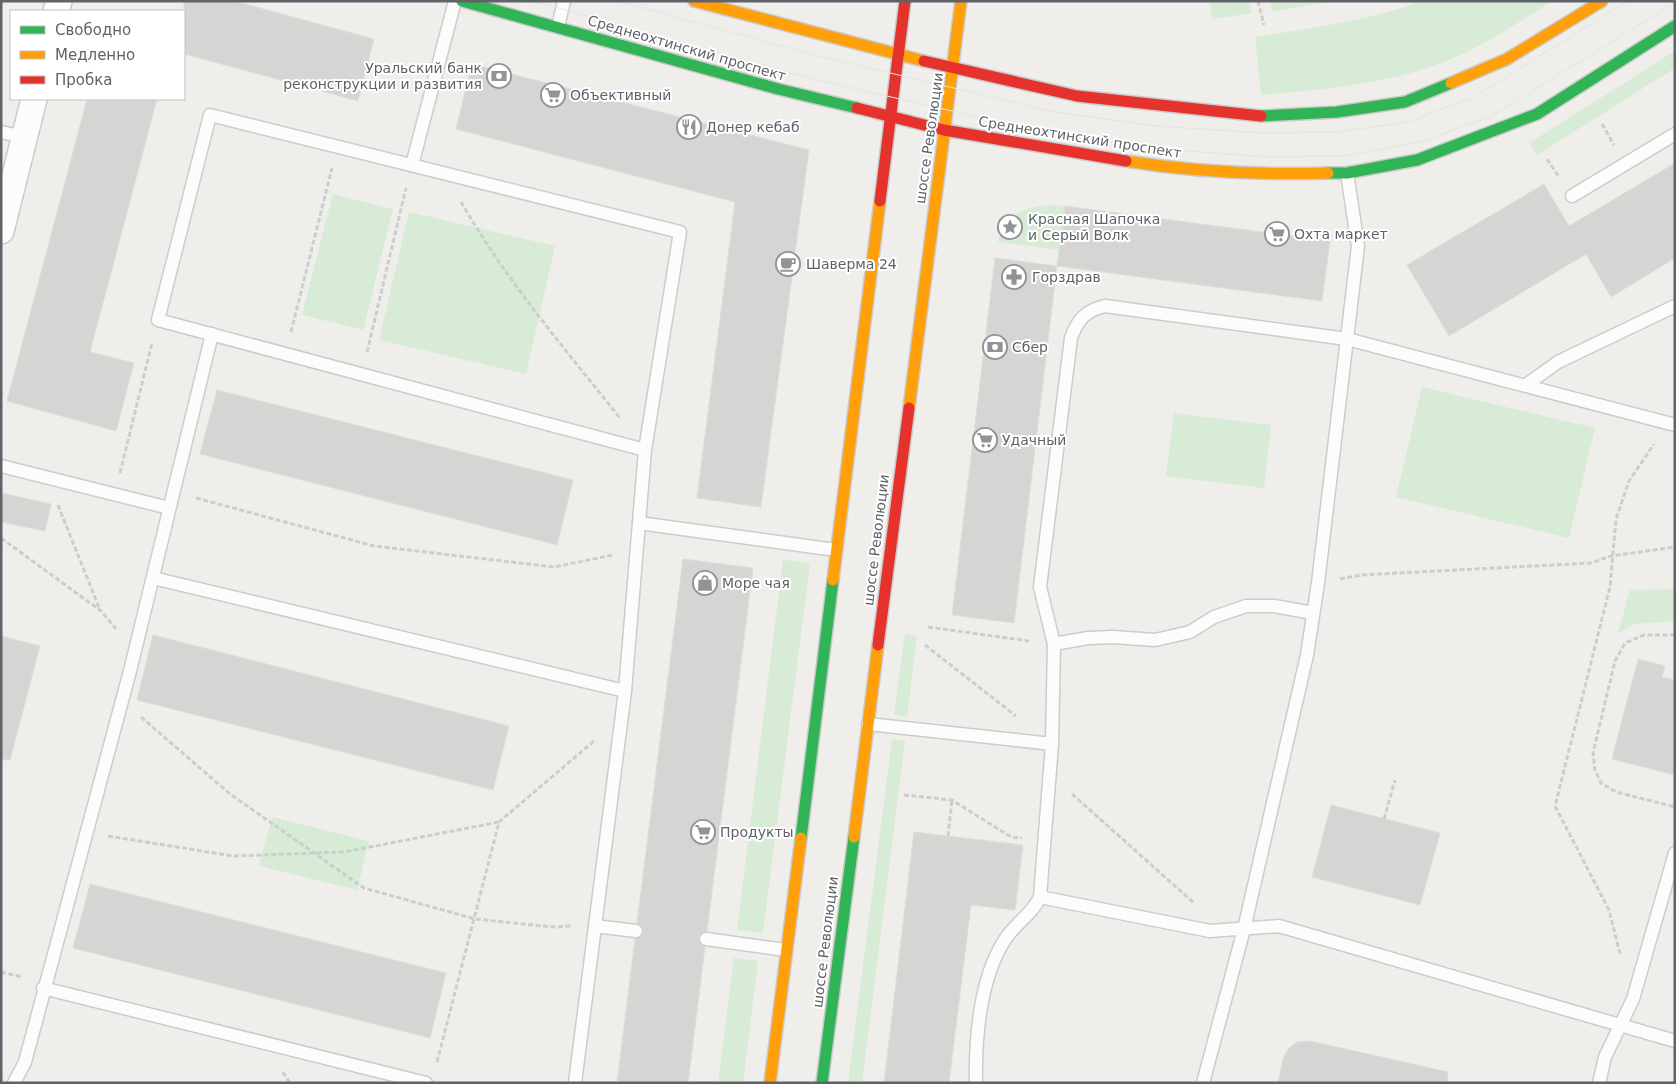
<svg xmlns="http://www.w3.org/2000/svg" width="1676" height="1084" font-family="'DejaVu Sans',sans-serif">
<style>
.green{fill:#d8ebd6}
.building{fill:#d6d5d3;stroke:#deddd9}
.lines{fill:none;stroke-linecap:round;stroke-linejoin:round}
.lane-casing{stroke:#cbcccc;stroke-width:15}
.street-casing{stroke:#cbcccc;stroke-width:28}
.fast-casing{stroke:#cacacb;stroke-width:14}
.slow-casing{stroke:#cacacb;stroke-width:14}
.jam-casing{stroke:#cacacb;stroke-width:14}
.path{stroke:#cacfcc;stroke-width:3;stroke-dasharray:5 2.5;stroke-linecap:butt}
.lane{stroke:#fdfcfc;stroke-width:12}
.street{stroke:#fdfcfc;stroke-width:25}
.fast{stroke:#30b455;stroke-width:11}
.slow{stroke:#ff9f0a;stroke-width:11}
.jam{stroke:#e5322d;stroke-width:11}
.tram{stroke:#e4e4e4;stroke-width:1}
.labels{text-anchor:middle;stroke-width:4;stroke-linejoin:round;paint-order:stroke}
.street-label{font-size:14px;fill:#5f6368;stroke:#fff}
.poi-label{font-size:14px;fill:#5f6368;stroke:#fff;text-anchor:start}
</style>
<rect width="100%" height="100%" fill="#efeeea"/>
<!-- green -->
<g class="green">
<path d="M1209,1H1249L1252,13L1213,19Z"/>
<path d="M1270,1H1333L1272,12Z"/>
<path d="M1423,1H1552C1521,21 1490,42 1456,57C1394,84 1327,89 1261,95L1255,37C1312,28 1368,21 1423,1Z"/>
<path d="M1675,51V68L1537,155L1529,143Z"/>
<path d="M333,194L393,209L363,330L302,315Z"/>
<path d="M1050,205L1065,206L1059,250L998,242C1005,215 1024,207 1050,205Z"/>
<path d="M409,212L555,246L526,374L379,340Z"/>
<path d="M1422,387L1595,428L1569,538L1396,497Z"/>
<path d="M1174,413L1271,425L1264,488L1166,476Z"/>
<path d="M783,560L810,563L763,933L737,930Z"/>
<path d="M1675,589V621L1635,624L1618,633L1630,590Z"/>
<path d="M905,634L917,636L907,717L894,715Z"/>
<path d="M892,739L905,741L862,1083H848Z"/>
<path d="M272,817L369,841L357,890L259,866Z"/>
<path d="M734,958L758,961L743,1083H718Z"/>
</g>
<!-- building -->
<g class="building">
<path d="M184,1H234L374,39L358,101L184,54Z"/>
<path d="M472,64L809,150L761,507L697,498L735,202L456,129Z"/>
<path d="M87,99H157L90,352L134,363L116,431L7,401Z"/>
<path d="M1675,163V258L1611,297L1586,254L1449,336L1407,265L1544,184L1569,226Z"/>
<path d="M1065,206L1330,241L1322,301L1057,266Z"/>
<path d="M995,258L1057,266L1014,623L952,615Z"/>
<path d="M217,390L573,480L557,545L200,454Z"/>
<path d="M1,493L51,504L45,531L1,522Z"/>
<path d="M683,559L753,568L707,931L700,934L698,938L701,945L705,947L688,1083H617L635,939L642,936L644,932L641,925L637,923Z"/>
<path d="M153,635L509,726L493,790L137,700Z"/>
<path d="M1,636L40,646L10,760L1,759Z"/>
<path d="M1638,659L1665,666L1662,677L1675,680V775L1612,759Z"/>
<path d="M1331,805L1440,833L1420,905L1312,877Z"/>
<path d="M914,832L1023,845L1015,910L971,905L949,1083H884Z"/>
<path d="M90,884L446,973L430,1038L73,948Z"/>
<path d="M1310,1041L1448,1072L1447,1083H1278L1283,1059L1288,1049L1297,1042Z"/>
</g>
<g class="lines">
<defs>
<g id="lane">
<path d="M558,27L564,1"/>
<path d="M1,132L25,137"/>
<path d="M412,165L455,1"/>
<path d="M1572,196L1675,134"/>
<path d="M1526,385L1558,362L1675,306"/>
<path d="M1,466L169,508"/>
<path d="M639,523L836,550"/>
<path d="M153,578L625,691"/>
<path d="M1054,644L1088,638L1113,637L1155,640L1190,632L1214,617L1246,606H1274L1313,613"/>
<path d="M868,724L1052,744"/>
<path d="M1040,897L1210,931L1279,926L1675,1041"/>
<path d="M595,926L636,931"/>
<path d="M706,939L786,950"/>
<path d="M43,988L426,1083"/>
<path d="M14,1083L25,1062L130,671L212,334"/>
<path d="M575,1083L625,691L645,450L680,232L210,115L158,320L645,450"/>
<path d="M976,1083C975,1038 980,979 1004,941C1014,924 1032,915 1040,897L1052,744L1054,644L1040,587L1071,338C1078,319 1085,311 1105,306L1347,339L1675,425"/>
<path d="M1203,1083L1244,929L1307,655L1318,583L1358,246L1347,173"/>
<path d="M1599,1083L1605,1057L1633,999L1675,853"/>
</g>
<g id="street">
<path d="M56,11L59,1"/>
<path d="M1,231L34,99"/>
</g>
<g id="fast">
<path d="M462,1L778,89L857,108"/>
<path d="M1261,116L1337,112L1405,102L1451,83"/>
<path d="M1328,173H1347L1417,160L1537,114L1675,26"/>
<path d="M801,838L833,580"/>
<path d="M822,1083L854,837"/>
</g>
<g id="slow">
<path d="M694,1L924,61"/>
<path d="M1451,83L1507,59L1602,1"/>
<path d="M1126,161C1193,172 1260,175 1328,173"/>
<path d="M909,408L961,1"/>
<path d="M833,580L880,201"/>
<path d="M854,837L878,645"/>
<path d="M770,1083L801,838"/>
</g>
<g id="jam">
<path d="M924,61L1077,96L1261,116"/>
<path d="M857,108L944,130L1126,161"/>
<path d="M880,201L905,1"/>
<path d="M878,645L909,408"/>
</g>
</defs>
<!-- lane casing -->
<use href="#lane" class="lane-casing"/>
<!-- street casing -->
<use href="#street" class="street-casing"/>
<!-- fast casing -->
<use href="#fast" class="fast-casing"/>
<!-- slow casing -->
<use href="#slow" class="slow-casing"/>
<!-- jam casing -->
<use href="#jam" class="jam-casing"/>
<!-- path -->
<g class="path">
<path d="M1258,1L1264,25"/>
<path d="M1067,2V1"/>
<path d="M1602,124L1614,145"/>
<path d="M1547,159L1559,177"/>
<path d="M461,202C506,280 564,348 620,418"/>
<path d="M291,332L332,168"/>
<path d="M367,352L406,188"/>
<path d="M120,473L152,343"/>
<path d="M196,498L374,546L554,567L613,555"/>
<path d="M58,505L100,610"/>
<path d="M1,538L101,611L116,629"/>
<path d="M1340,579L1361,575L1591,563L1611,556L1675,547"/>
<path d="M928,627L1029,641"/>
<path d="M1675,635H1644L1625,643L1615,661L1593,753L1595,770L1601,783L1616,792L1675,807"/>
<path d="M925,645L1016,716"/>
<path d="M141,717L230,794L364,888L475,919L553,927L571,926"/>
<path d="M1072,794L1194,903"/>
<path d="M904,795L952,800L1011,837L1022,838"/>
<path d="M1384,819L1395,780"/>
<path d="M108,836L233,856L344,852L499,822"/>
<path d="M948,836L952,800"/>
<path d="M1620,954L1609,910L1555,806L1610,587L1616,519L1629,481L1654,444"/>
<path d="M1,972L23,977"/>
<path d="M437,1062L499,822L594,741"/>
<path d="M283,1072L290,1083"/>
</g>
<!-- lane -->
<use href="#lane" class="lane"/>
<!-- street -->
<use href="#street" class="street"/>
<!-- fast -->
<use href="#fast" class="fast"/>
<!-- slow -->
<use href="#slow" class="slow"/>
<!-- jam -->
<use href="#jam" class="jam"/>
<!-- tram -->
<g class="tram">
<path d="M533,1L813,79L1056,135L1150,148L1267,157L1343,156L1420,142L1490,117L1675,3"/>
<path d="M618,1L814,55L1055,112L1156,126L1264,133L1336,132L1408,122L1474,97L1628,1"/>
</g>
</g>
<!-- icons -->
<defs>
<symbol id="bank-ring" viewBox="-11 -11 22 22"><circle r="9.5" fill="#fff" stroke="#919496" stroke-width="1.5"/><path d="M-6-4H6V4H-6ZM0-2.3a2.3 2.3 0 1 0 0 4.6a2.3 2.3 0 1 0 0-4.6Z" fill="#919496"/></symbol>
<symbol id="supermarket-ring" viewBox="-11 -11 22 22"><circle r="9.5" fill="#fff" stroke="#919496" stroke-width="1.5"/><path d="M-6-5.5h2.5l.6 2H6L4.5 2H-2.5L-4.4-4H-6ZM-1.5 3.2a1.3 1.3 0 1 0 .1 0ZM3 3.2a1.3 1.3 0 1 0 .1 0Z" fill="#919496"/></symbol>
<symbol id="restaurant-ring" viewBox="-11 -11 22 22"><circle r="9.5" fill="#fff" stroke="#919496" stroke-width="1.5"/><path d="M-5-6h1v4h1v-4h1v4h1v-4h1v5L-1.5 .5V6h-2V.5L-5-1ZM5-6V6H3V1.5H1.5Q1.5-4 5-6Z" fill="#919496"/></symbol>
<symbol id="sight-ring" viewBox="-11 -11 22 22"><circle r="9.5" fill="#fff" stroke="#919496" stroke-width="1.5"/><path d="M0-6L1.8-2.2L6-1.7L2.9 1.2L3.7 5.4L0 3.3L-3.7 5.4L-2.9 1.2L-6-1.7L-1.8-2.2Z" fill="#919496"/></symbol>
<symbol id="cafe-ring" viewBox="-11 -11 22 22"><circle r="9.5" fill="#fff" stroke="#919496" stroke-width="1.5"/><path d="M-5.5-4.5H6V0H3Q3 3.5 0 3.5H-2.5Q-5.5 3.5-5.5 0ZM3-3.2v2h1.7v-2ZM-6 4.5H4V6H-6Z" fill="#919496"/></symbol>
<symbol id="pharmacy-ring" viewBox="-11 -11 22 22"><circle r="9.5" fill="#fff" stroke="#919496" stroke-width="1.5"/><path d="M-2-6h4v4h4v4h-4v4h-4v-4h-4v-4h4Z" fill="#919496"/></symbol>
<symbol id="shop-ring" viewBox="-11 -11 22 22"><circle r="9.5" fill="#fff" stroke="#919496" stroke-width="1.5"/><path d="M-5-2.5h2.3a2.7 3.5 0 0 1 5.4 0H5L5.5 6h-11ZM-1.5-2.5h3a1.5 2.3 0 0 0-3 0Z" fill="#919496"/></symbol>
</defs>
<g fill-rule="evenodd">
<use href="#bank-ring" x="485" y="62" width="28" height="28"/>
<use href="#supermarket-ring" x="539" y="81" width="28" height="28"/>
<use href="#restaurant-ring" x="675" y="113" width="28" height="28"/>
<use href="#sight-ring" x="996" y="213" width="28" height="28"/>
<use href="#supermarket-ring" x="1263" y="220" width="28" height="28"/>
<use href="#cafe-ring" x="774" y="250" width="28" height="28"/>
<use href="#pharmacy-ring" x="1000" y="263" width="28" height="28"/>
<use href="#bank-ring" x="981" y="333" width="28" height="28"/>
<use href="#supermarket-ring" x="971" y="426" width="28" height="28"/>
<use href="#shop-ring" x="691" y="569" width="28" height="28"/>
<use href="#supermarket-ring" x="689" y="818" width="28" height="28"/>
</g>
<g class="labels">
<!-- street labels -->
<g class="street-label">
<text transform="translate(687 48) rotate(16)" y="5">Среднеохтинский проспект</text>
<text transform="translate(1080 137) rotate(9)" y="5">Среднеохтинский проспект</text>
<text transform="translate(929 138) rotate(-82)" y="5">шоссе Революции</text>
<text transform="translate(876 540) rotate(-83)" y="5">шоссе Революции</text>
<text transform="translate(825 942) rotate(-83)" y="5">шоссе Революции</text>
</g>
<!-- poi labels -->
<g class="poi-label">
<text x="482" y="73" text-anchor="end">Уральский банк<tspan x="482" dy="16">реконструкции и развития</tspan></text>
<text x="570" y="100">Объективный</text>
<text x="706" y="132">Донер кебаб</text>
<text x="1028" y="224">Красная Шапочка<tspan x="1028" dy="16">и Серый Волк</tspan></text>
<text x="1294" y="239">Охта маркет</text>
<text x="806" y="269">Шаверма 24</text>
<text x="1032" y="282">Горздрав</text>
<text x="1012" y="352">Сбер</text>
<text x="1002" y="445">Удачный</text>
<text x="722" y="588">Море чая</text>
<text x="720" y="837">Продукты</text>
</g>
</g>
<!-- border -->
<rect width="1676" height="1084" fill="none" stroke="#5f6368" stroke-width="5"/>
<!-- legend -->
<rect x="10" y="10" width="175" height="90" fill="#ffffff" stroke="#bfc1c3"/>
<rect x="20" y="26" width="25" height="8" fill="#30b455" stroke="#bfc1c3"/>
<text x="55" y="35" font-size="15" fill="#5f6368">Свободно</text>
<rect x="20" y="51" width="25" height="8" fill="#ff9f0a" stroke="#bfc1c3"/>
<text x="55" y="60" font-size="15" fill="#5f6368">Медленно</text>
<rect x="20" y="76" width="25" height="8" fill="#e5322d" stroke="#bfc1c3"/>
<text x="55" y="85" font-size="15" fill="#5f6368">Пробка</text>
</svg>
